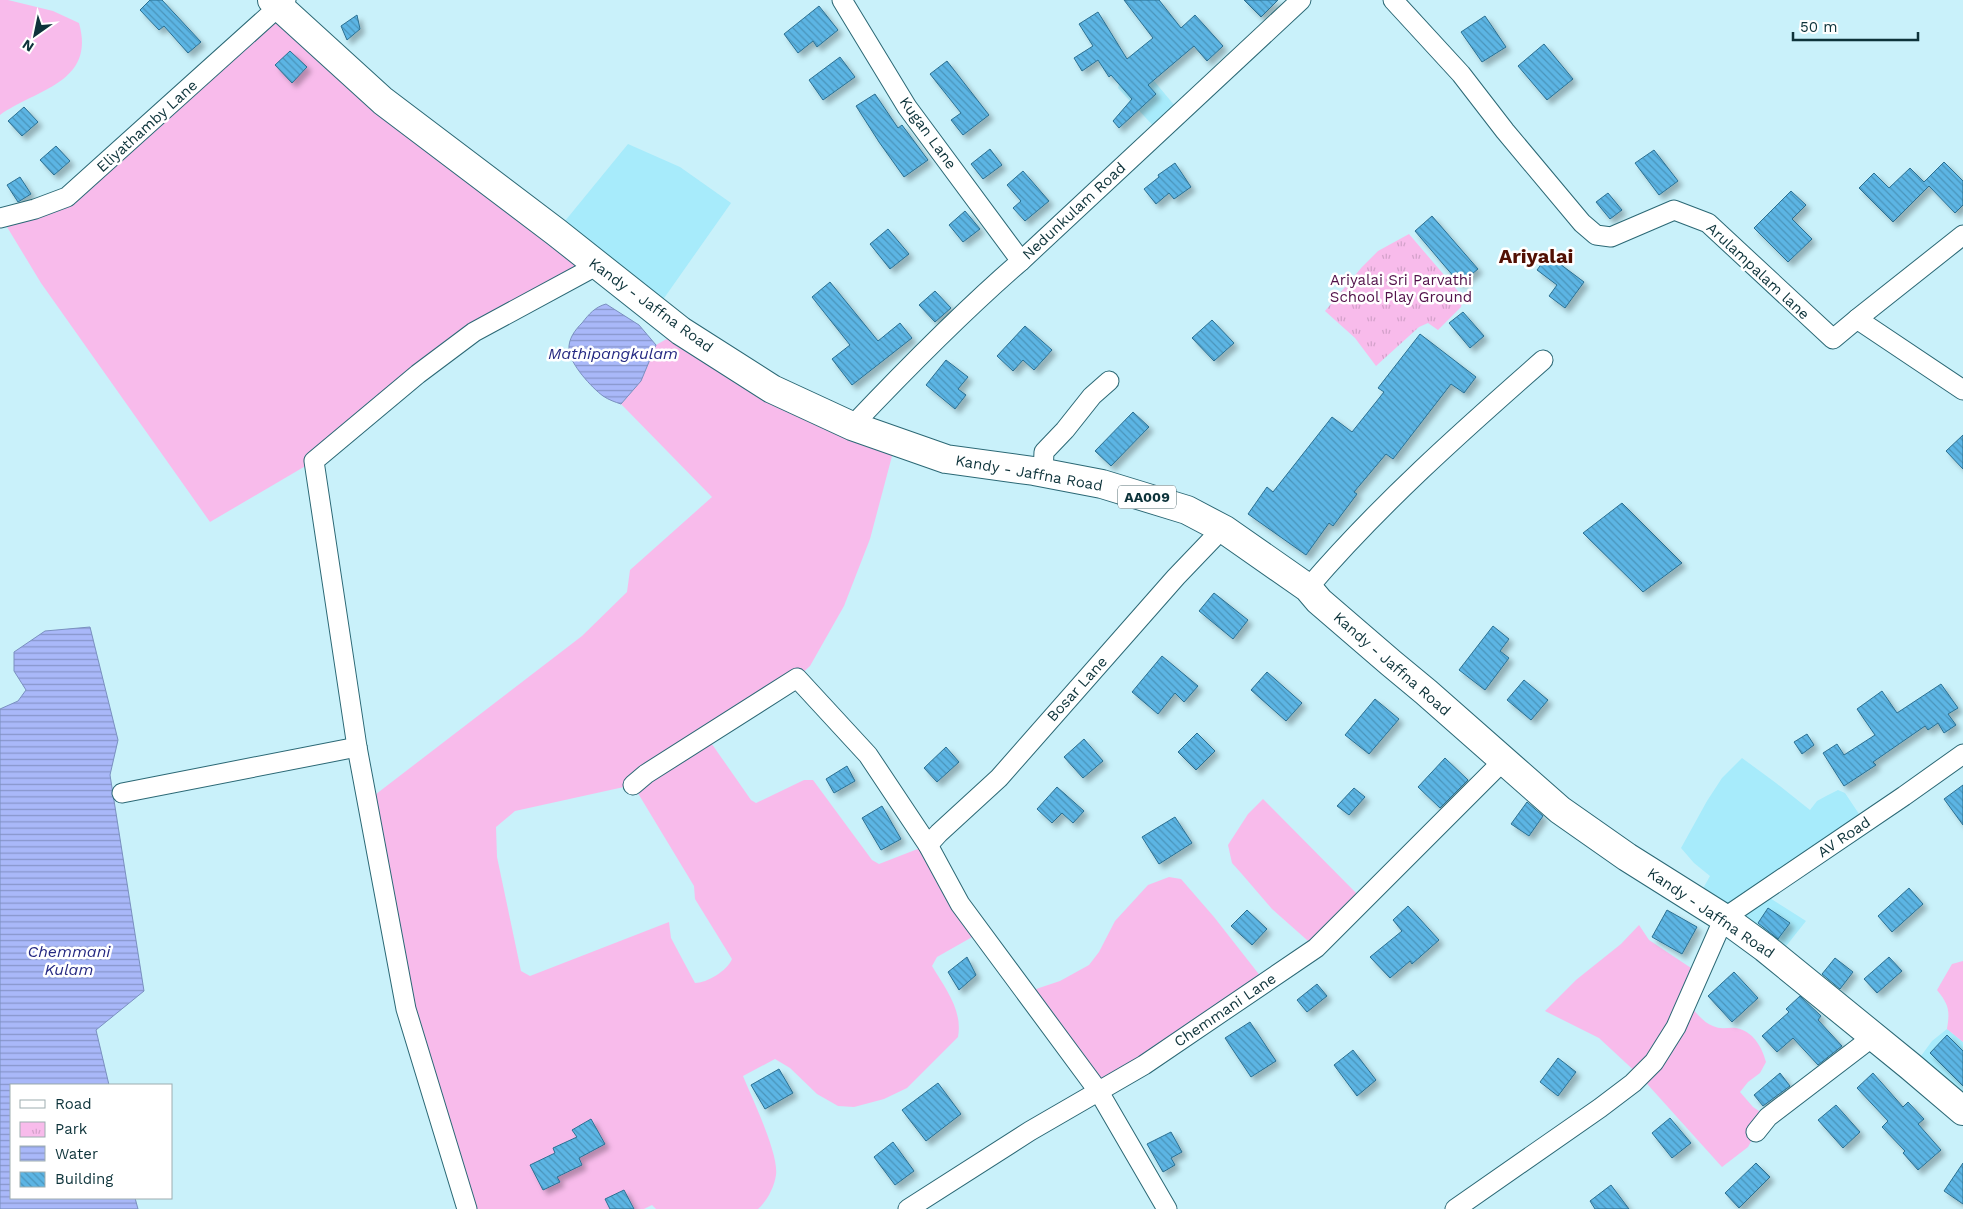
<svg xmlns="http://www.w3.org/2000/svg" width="1963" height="1209" font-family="'Work Sans',sans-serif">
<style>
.built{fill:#a7ebfb}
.green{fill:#f8bbeb;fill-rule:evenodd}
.park{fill:url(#park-tufts)}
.water{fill:url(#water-rules);stroke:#7a90c0}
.building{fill:url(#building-back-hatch);stroke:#2b7092;filter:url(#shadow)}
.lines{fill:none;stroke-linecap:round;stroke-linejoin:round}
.street-casing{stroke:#2b6875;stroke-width:21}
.highway-casing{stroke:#2b6875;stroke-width:30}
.street{stroke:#fff;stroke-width:19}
.highway{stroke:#fff;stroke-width:28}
.labels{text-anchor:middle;stroke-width:5;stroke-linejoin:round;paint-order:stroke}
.shield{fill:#fff;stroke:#567075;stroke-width:1}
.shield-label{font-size:14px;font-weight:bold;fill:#0d333a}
.street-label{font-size:15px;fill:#0d333a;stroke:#fff}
.park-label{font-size:15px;fill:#52114a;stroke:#fff}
.water-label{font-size:16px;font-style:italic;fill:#252982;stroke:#fff}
.district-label{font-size:20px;font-weight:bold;fill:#521003;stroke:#fff}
</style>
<defs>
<pattern id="park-tufts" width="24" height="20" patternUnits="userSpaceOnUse" patternTransform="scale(1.25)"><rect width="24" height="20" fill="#f8bbeb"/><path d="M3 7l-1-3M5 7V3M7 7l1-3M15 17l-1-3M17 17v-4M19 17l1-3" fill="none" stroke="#d3a1ca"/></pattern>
<pattern id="water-rules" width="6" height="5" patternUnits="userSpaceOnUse" patternTransform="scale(1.25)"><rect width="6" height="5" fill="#a9b8f9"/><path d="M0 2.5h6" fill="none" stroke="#8896cb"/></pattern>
<pattern id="building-back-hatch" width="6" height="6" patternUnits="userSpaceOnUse" patternTransform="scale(1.25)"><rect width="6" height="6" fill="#5cb5e4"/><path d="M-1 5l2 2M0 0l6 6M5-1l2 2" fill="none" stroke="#4a94ba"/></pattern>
<filter id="shadow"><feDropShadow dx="4.5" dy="4.5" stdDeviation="2.5" flood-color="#0004"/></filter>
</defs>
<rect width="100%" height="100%" fill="#c9f1fa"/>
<!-- built -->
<g class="built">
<path d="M1139,63L1180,112L1159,132L1118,88L1122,75Z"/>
<path d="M628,144L680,167L731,203L655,311L556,232Z"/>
<path d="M1742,758L1776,783L1810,810L1817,801L1828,795L1838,790L1845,793L1865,823L1762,893L1806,921L1783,950L1696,901L1710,876L1694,863L1681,848L1707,801L1722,778Z"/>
<path d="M1947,1029L1963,1042V1111L1910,1066L1921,1056L1932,1041Z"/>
</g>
<!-- green -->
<g class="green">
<path d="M0,0H8L53,11L79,23C96,83 36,89 0,115Z"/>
<path d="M279,8L596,266L474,332L314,461L210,522L41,283L1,217L67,197Z"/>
<path d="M681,331L896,441L870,539L844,606L810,666L797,678L707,737L751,800L756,803L804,780H813L872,860L879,864L928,845L981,932L937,957L932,966C945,988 963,1010 958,1037L907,1088L884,1099L854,1107L838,1106L817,1094L790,1068L775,1059L743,1076C752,1098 779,1154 776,1175C774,1188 767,1201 758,1209H656L652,1205L644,1209H467L406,1009L367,801L582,636L627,592L630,570L712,497L621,404C638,386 648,367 656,345ZM633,785L694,886L695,899L732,959C727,971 707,983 695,983L671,938L669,922L530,976L521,971L497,857L496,827L515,811Z"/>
<path d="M1263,799L1364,901L1316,948L1272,909L1241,873L1232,863L1228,845L1248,814Z"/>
<path d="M1169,877L1181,879L1214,917L1265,982L1099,1092L1027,993L1039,988L1060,981L1089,965L1099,952L1115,921L1148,885Z"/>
<path d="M1639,925L1649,940L1700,974L1687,1002C1694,1010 1702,1022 1713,1026C1721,1030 1728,1027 1736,1028C1753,1031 1762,1047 1766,1062L1760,1073L1748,1082L1740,1092L1753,1107L1768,1117L1756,1132L1748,1147L1722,1167L1640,1076L1599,1038L1545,1011L1576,980L1621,944Z"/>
<path d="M1963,961V1042L1947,1029C1950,1010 1949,1005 1937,990L1952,964Z"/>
</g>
<!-- park -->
<path class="park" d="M1409,234L1463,297L1461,307L1438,330L1428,323L1419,327L1376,366L1355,338L1325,311L1362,267L1378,251Z"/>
<!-- water -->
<g class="water">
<path d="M606,304L639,325L656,345L641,381L621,404C615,402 609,400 603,396C592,388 570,364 569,350C568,339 575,330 582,323C589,314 595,307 606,304Z"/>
<path d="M90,627L118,740L110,775L144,991L96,1030L109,1085H11V1198H135L138,1209H0V709L18,701L26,690L14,671V652L45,631Z"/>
</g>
<!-- building -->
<g class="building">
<path d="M150,0H162L201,42L188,53L164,26L159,30L140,10Z"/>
<path d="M1124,0H1159L1181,28L1195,15L1223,46L1207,61L1194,46L1148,85L1156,94L1119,128L1113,121L1132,99L1111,75L1109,77L1098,60L1082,71L1074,58L1093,46L1079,24L1098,12L1127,59L1153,38Z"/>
<path d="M1244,0H1278L1261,17Z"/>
<path d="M819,6L838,30L817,47L813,41L798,53L784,34Z"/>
<path d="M357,15L360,29L347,40L341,26Z"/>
<path d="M1485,16L1506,47L1482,62L1461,32Z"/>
<path d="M1544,44L1573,79L1547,100L1518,66Z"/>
<path d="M290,51L307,67L292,83L275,65Z"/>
<path d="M840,57L855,77L823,100L809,80Z"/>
<path d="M947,61L989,115L963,135L951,120L961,113L930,74Z"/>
<path d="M875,94L898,128L902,125L928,160L904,177L879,142L856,106Z"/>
<path d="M24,107L38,122L22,136L8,121Z"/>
<path d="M56,146L70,161L54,175L40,160Z"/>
<path d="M990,149L1002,165L983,179L971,164Z"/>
<path d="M1654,150L1678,181L1659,195L1635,163Z"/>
<path d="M1944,162L1963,181V205L1955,213L1929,186L1893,222L1859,188L1874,173L1889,188L1910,168L1924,182Z"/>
<path d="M1175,163L1191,187L1174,199L1169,193L1156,204L1144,189L1159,177L1158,175Z"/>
<path d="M1023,171L1049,201L1025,221L1013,208L1021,201L1007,185Z"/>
<path d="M20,177L31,194L18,202L7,185Z"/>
<path d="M1791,191L1806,205L1792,219L1812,239L1788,262L1754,228Z"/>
<path d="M1608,193L1622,210L1610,219L1596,202Z"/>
<path d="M965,211L980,229L963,242L949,225Z"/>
<path d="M1432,216L1478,269L1460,284L1415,231Z"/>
<path d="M888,229L909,254L890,269L870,244Z"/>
<path d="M1548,255L1584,282L1565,308L1549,296L1557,285L1537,270Z"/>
<path d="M830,282L878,341L900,323L912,338L852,385L832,359L850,345L812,297Z"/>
<path d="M935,291L951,308L935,322L919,305Z"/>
<path d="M1463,312L1484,336L1470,348L1449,323Z"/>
<path d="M1212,320L1234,343L1214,361L1192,338Z"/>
<path d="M1025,326L1052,350L1034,370L1023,360L1013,371L997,356Z"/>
<path d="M1420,334L1476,377L1464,393L1451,384L1393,459L1386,454L1354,492L1357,494L1333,526L1329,523L1306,555L1248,514L1267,487L1273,492L1332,417L1352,432L1384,392L1378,388Z"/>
<path d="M946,360L968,377L958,389L966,395L955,409L926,385Z"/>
<path d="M1133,412L1149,427L1111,466L1095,451Z"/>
<path d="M1963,435V469L1946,451Z"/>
<path d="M1622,503L1682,563L1643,592L1583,533Z"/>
<path d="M1214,593L1248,620L1233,639L1199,611Z"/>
<path d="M1493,626L1509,639L1500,651L1509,658L1485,690L1459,670Z"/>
<path d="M1162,656L1198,686L1184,702L1175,693L1158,714L1132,692Z"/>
<path d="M1267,672L1302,703L1286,721L1251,690Z"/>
<path d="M1524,680L1548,700L1531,720L1507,700Z"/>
<path d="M1941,684L1958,708L1948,714L1956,725L1944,733L1938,723L1928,730L1925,726L1873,762L1876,765L1844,786L1823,753L1837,744L1844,755L1875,735L1857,709L1882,691L1897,713Z"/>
<path d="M1375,699L1399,719L1369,754L1345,735Z"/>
<path d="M1197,733L1215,751L1196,770L1178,752Z"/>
<path d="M1807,734L1814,745L1802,754L1794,742Z"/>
<path d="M1084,739L1103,761L1083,778L1064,757Z"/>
<path d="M946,747L959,762L937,782L924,768Z"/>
<path d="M1445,758L1468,780L1440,808L1418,787Z"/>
<path d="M847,766L855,781L834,793L826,779Z"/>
<path d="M1963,785V825L1944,799Z"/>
<path d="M1057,787L1084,811L1073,823L1062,813L1052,823L1037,809Z"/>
<path d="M1354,788L1365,797L1349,815L1337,806Z"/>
<path d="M1527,802L1543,816L1529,836L1511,824Z"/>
<path d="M882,806L901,839L881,850L862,818Z"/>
<path d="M1175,817L1192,843L1159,864L1142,837Z"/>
<path d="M1909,888L1923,904L1892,932L1878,916Z"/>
<path d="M1408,906L1439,940L1412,964L1410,961L1390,978L1370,957L1402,931L1393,920Z"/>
<path d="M1768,908L1790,923L1778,939L1758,923Z"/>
<path d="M1247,910L1267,929L1252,945L1231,926Z"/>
<path d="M1667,910L1697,927L1682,954L1652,937Z"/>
<path d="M967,957L976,975L959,990L948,972Z"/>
<path d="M1889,957L1902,971L1877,993L1864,979Z"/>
<path d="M1835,958L1853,972L1840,989L1822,974Z"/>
<path d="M1734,972L1758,998L1732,1022L1708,996Z"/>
<path d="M1317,984L1327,996L1307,1012L1297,1000Z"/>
<path d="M1800,996L1821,1016L1818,1020L1842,1046L1818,1065L1793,1038L1777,1052L1762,1036L1789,1012L1786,1009Z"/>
<path d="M1250,1022L1276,1061L1251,1077L1225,1038Z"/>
<path d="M1947,1035L1963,1051V1086L1930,1053Z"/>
<path d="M1353,1050L1376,1080L1357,1096L1334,1065Z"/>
<path d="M1558,1058L1576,1072L1558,1096L1540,1082Z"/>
<path d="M779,1069L793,1093L765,1109L751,1085Z"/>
<path d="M1780,1073L1790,1086L1763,1106L1754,1095Z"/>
<path d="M1873,1073L1903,1107L1908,1102L1924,1119L1918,1124L1941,1150L1918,1170L1903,1153L1905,1151L1882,1127L1888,1121L1857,1088Z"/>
<path d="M938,1083L961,1114L926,1141L902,1110Z"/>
<path d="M1836,1105L1860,1132L1843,1148L1818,1120Z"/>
<path d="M1670,1118L1691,1143L1672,1158L1652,1133Z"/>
<path d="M591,1119L605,1144L579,1158L582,1165L557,1177L560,1182L543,1190L530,1165L555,1153L553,1148L577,1137L572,1130Z"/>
<path d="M1171,1132L1182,1152L1171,1158L1175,1165L1163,1172L1147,1144Z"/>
<path d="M893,1142L914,1171L895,1185L874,1157Z"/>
<path d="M1756,1163L1770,1177L1739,1208L1725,1193Z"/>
<path d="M1963,1163V1204L1944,1191Z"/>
<path d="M1611,1185L1629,1209H1595L1590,1201Z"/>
<path d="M624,1190L634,1209H610L605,1199Z"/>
</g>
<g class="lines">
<defs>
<g id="street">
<path d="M842,0L907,107L1021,261"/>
<path d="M1393,0L1461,74L1505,131L1582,223L1596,235L1611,237L1674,210L1708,223L1833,339L1857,319L1963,390"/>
<path d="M0,218L35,209L67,197L286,0"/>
<path d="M1857,319L1963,235"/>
<path d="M852,426C906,369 961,313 1021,261L1301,0"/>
<path d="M1043,473L1044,452L1065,430L1092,396L1109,381"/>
<path d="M1308,588C1379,505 1461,432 1543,360"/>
<path d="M633,785L646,774L797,678L868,755L928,845L960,904L1099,1092L1167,1209"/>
<path d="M122,793L357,747"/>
<path d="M928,845L939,833L999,778L1176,577L1222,529"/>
<path d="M1756,1132L1768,1117L1874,1036"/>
<path d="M467,1209L406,1009L357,747L314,461L418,374L474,332L596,266"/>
<path d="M908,1209L1030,1131L1144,1065L1316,948L1503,761"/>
<path d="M1455,1209L1600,1108L1633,1083L1654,1062L1676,1027L1724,918L1904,796L1963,754"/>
</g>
<path id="highway" d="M272,0L383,101L556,232L681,331L772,389L852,426L946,459L1034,471L1102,484L1187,510L1225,530L1308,588L1319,601L1391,663L1426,692L1560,810L1627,857L1724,918L1765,948L1910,1066L1963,1111"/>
</defs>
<!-- street casing -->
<use href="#street" class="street-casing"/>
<!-- highway casing -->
<use href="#highway" class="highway-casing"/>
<!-- street -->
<use href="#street" class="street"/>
<!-- highway -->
<use href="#highway" class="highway"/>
</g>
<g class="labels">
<!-- shield labels -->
<rect class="shield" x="1118" y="485.5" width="58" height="23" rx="4"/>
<g class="shield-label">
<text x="1147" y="502">AA009</text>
</g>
<!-- street labels -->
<g class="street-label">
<text transform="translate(147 126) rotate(-42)" y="5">Eliyathamby Lane</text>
<text transform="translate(928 133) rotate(54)" y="5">Kugan Lane</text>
<text transform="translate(1074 211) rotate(-43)" y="5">Nedunkulam Road</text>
<text transform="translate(1758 271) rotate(43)" y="5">Arulampalam lane</text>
<text transform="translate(651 305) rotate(36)" y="5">Kandy - Jaffna Road</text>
<text transform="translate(1029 473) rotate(10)" y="5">Kandy - Jaffna Road</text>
<text transform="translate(1392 664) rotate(41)" y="5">Kandy - Jaffna Road</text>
<text transform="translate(1077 689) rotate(-48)" y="5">Bosar Lane</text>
<text transform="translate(1844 837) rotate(-34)" y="5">AV Road</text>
<text transform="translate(1711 913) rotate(34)" y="5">Kandy - Jaffna Road</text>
<text transform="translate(1225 1010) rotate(-34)" y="5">Chemmani Lane</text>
</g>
<!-- park labels -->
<g class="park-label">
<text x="1401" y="285">Ariyalai Sri Parvathi<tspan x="1401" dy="17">School Play Ground</tspan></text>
</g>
<!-- water labels -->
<g class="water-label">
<text x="613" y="359">Mathipangkulam</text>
<text x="69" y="957">Chemmani<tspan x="69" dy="18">Kulam</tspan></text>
</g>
<!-- district labels -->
<g class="district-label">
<text x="1536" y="263">Ariyalai</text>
</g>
</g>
<!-- legend -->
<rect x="10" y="1084" width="162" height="115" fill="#ffffff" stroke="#9eadb0"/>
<rect x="20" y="1100" width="25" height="8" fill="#ffffff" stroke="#9eadb0"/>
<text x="55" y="1109" font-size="15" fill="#0d333a">Road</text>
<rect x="20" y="1122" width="25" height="15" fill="url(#park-tufts)" stroke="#9eadb0"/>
<text x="55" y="1134" font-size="15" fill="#0d333a">Park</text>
<rect x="20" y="1146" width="25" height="15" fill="url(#water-rules)" stroke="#9eadb0"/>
<text x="55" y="1159" font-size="15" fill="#0d333a">Water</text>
<rect x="20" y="1172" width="25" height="15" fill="url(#building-back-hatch)" stroke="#9eadb0"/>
<text x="55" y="1184" font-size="15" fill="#0d333a">Building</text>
<!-- north arrow -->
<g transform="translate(35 35) rotate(213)" stroke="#ffffff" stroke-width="4" paint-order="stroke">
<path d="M0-4L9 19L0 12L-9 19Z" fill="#0d333a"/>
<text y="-8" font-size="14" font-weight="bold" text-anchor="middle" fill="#0d333a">N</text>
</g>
<!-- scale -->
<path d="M1793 32v8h125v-8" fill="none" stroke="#0d333a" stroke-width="2.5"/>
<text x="1800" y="32" font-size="15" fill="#0d333a" stroke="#ffffff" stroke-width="4" paint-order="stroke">50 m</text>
</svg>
